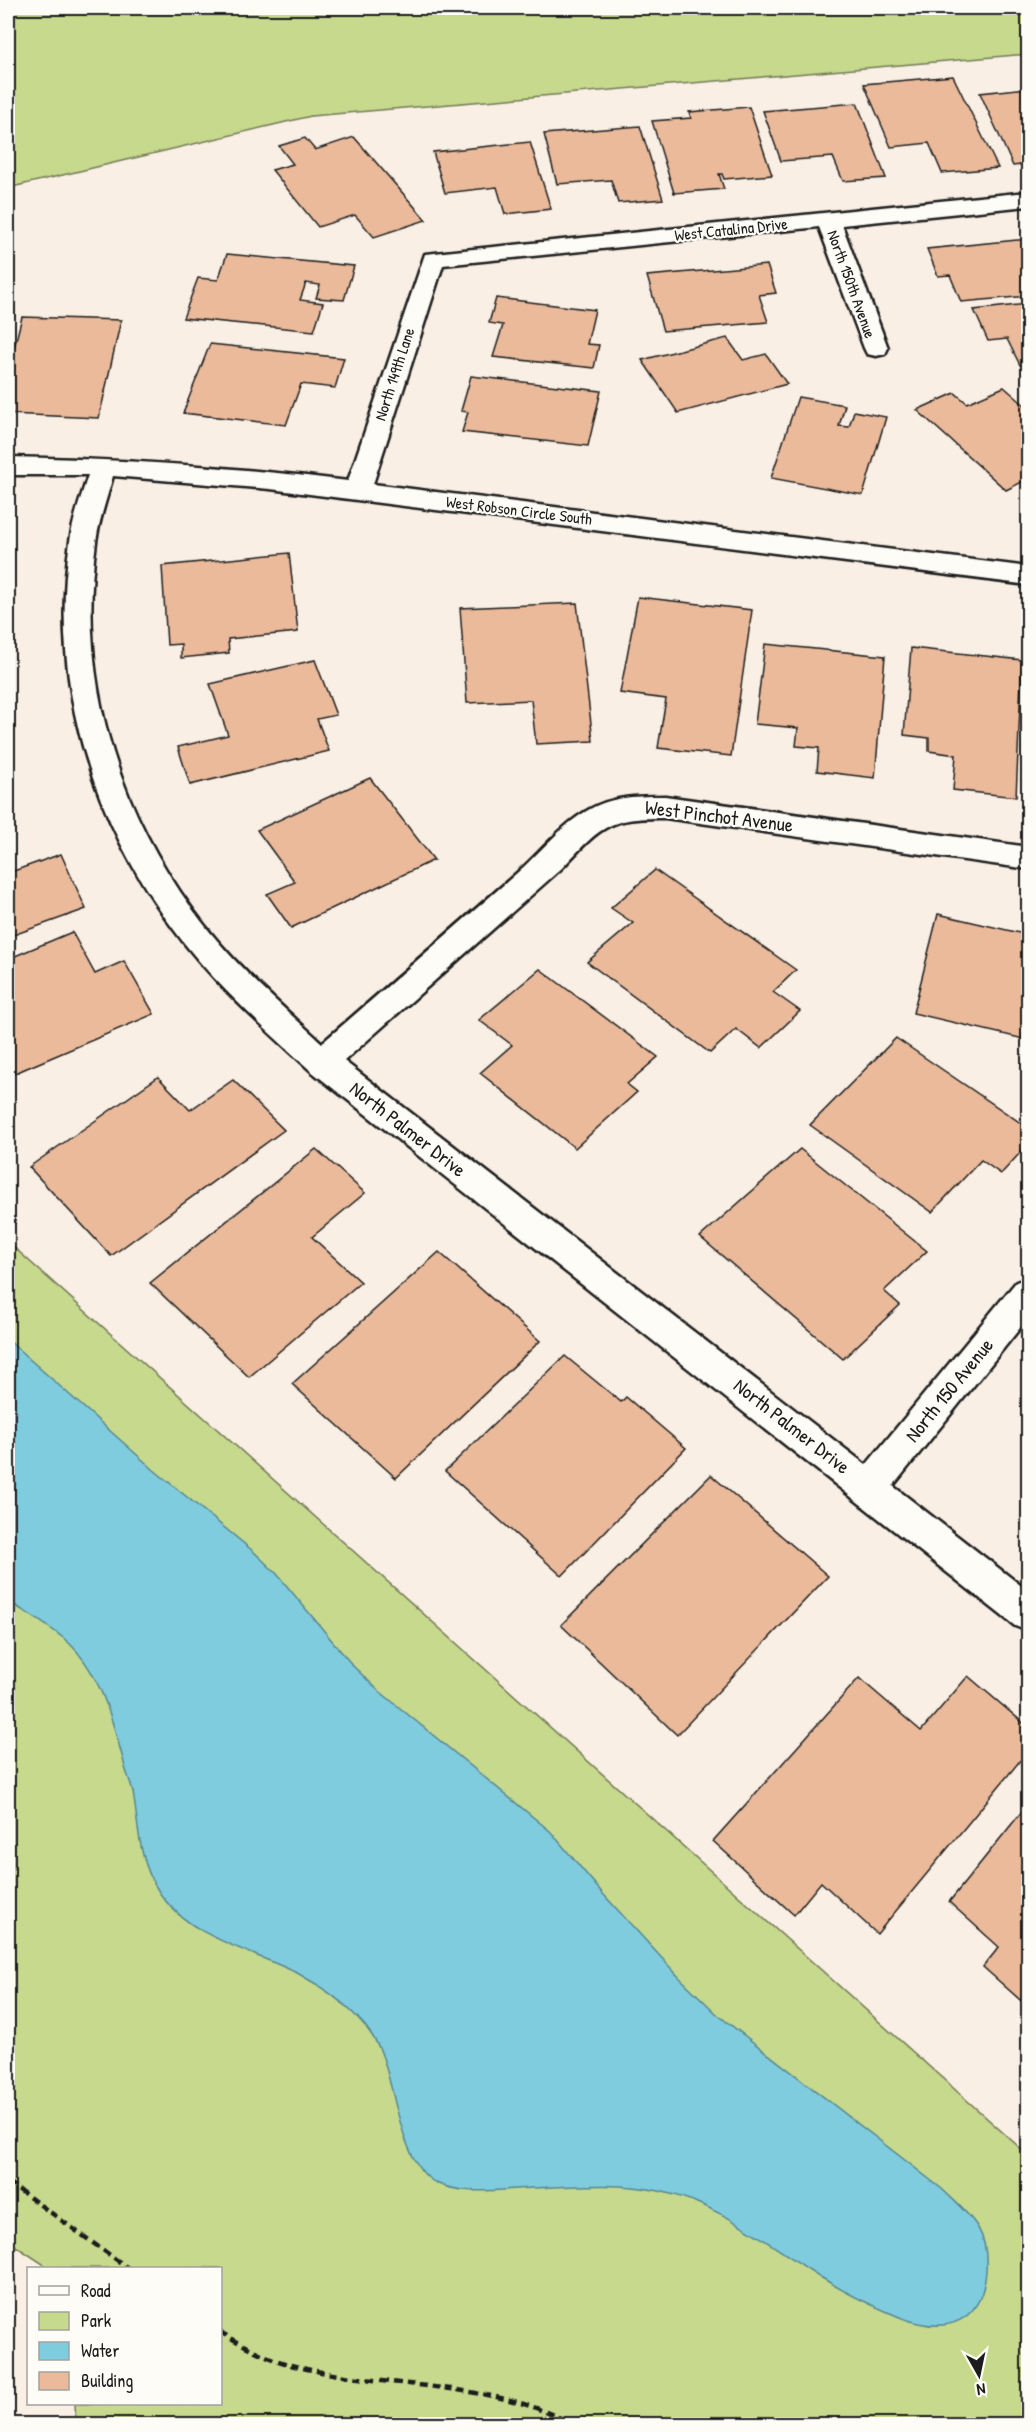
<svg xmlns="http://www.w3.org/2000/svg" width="1036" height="2432" font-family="'Patrick Hand',sans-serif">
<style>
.green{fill:#c6d98d;stroke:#717a54;stroke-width:1.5}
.water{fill:#7fccde;stroke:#578690;stroke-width:1.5}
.building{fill:#eaba9b;stroke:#1c1c1c;stroke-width:1.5}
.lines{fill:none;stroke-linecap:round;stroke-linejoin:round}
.minor-casing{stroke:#1c1c1c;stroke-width:5}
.path{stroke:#1c1c1c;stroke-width:4.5;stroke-dasharray:8 5;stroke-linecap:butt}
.minor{fill:#fdfcf7;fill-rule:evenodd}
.labels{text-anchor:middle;stroke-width:4.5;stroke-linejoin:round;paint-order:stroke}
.far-street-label{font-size:16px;fill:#1c1c1c;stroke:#fdfcf7}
.street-label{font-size:20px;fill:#1c1c1c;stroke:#fdfcf7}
</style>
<rect width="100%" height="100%" fill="#f9efe5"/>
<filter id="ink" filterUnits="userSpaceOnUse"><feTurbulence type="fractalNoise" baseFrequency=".0167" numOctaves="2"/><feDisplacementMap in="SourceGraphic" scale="12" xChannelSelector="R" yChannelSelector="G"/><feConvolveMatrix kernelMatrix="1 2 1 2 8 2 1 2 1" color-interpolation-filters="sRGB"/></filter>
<g filter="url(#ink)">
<!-- green -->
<g class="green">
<path d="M8,8H1028V54L311,116L8,188Z"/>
<path d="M8,1242L1028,2155V2424H76L75,2404H220V2268H49L8,2241Z"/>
</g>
<!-- water -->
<path class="water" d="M8,1340L154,1470L253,1551L277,1574L353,1666L378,1690L550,1831L604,1895L679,1977L718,2015L942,2189C954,2201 969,2213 978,2228C985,2240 987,2257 986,2271C982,2323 947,2335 902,2318C875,2307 847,2294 822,2278C771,2246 719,2203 659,2191C617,2182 574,2186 532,2188C503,2189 463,2196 436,2183C402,2166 395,2090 382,2055C378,2043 368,2028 358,2018C341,2000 321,1986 299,1974C252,1950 190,1939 159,1892C138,1859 139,1828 133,1792C131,1782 126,1773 124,1763C113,1722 101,1674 69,1643C52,1627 28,1614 8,1601Z"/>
<!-- building -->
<g class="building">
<path d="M953,76L998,168L942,173L929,143L891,147L864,84Z"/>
<path d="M1028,88V164L1013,166L980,93Z"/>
<path d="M857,103L886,178L843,181L833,157L781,161L763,111Z"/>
<path d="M749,107L772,175L724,179L722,174H719L724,189L674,193L652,121L691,118L689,112Z"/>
<path d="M640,126L663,199L618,203L611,180L557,184L544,134Z"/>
<path d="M354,137L426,220L374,237L355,215L318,227L272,170L293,164L279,146L305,138L315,150Z"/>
<path d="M530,142L551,209L505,214L497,187L445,193L433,152Z"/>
<path d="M1028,239V296L961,302L950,275L938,276L927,249Z"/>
<path d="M227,254L354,266L344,300L316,298L320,285L306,283L300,300L323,303L314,331L183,318L198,278L218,280Z"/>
<path d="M767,265L776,293L759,295L768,322L663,331L647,276Z"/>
<path d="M496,298L595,310L587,344L599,345L594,368L493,357L503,325L489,323Z"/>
<path d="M1028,304V364L1020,365L1007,339L988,341L974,310Z"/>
<path d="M22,317L121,320L99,418L8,414V371Z"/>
<path d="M727,338L743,360L766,354L787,384L678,413L642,360Z"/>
<path d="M210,344L344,358L335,388L301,384L286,425L183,413Z"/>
<path d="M471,376L601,391L588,446L462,432L468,412L461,411Z"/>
<path d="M1004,387L1028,408V479L1006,490L917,410L955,393L967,403Z"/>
<path d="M798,397L845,405L839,426L849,427L854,411L886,417L863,495L771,478Z"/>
<path d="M289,553L298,632L228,639L229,653L181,658V644L167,645L162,566Z"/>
<path d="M638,597L752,610L731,756L658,748L666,699L620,693Z"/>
<path d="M577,603L593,741L536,744L531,700L467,703L460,608Z"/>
<path d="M765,644L885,656L875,778L817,771L819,748L796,746L798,728L755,724Z"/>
<path d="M911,648L1022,660L1016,797L953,790L956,755L929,751V738L904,735Z"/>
<path d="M315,660L336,715L317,719L329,751L190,785L178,747L228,735L210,684Z"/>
<path d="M370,778L434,860L291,928L267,894L295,882L257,830Z"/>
<path d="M61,854L86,909L8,937V873Z"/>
<path d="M655,870L796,970L773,992L800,1011L761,1048L736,1029L710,1053L587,962L633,923L611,908Z"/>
<path d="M938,914L1028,935V1040L913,1013Z"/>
<path d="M72,932L95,974L124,961L154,1014L8,1076V959Z"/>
<path d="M540,969L658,1057L627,1084L637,1092L575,1148L480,1073L512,1045L479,1020Z"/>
<path d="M896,1038L1028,1128V1144L1001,1174L981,1160L932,1212L810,1125Z"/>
<path d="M158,1077L190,1110L233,1080L284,1130L111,1256L29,1167Z"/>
<path d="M316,1149L365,1193L312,1237L361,1282L249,1377L150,1283Z"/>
<path d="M800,1149L927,1251L884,1291L900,1305L843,1359L700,1237Z"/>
<path d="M439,1252L540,1341L396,1478L292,1384Z"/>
<path d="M565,1356L621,1402L626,1397L686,1448L562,1576L445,1471Z"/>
<path d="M711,1475L828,1576L677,1735L561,1625Z"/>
<path d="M968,1676L1028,1727V1751L877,1934L821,1882L794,1915L713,1841L859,1678L921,1731Z"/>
<path d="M1028,1804V2007L983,1967L999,1947L949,1902Z"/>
</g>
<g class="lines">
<defs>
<path id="minor" d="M1028,192V206L842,225L888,348L885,354L876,356L867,354L864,348L819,227L443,265L373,484L1028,567V585L270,489L113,476C107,498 99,520 96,542C78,675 114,802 193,910C229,960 277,1002 322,1043C388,986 453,929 518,872C541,852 562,824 590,809C613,796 639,796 665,796L1028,847V869L665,818C607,817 600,828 562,868L344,1061L866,1465L1016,1282L1028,1278V1318L893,1486L1028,1591V1631L1015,1626L311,1071C262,1026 211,981 172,927C90,815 49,680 70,541C73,519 81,497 88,475H8V457C122,459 235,467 348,481L425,254Z"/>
</defs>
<!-- minor casing -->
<use href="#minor" class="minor-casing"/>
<!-- path -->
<g class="path">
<path d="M8,2182L128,2268"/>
<path d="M220,2332C243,2345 266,2358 291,2365C361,2384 434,2382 505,2399C529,2404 551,2414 574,2424"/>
</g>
<!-- minor -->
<use href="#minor" class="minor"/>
</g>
</g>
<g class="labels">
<!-- far-street labels -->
<g class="far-street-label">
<text transform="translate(731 229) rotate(-6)" y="6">West Catalina Drive</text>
<text transform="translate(852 284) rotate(70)" y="6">North 150th Avenue</text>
<text transform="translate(394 374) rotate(-72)" y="6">North 149th Lane</text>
<text transform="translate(519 510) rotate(7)" y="6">West Robson Circle South</text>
</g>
<!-- street labels -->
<g class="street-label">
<text transform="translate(719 816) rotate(7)" y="7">West Pinchot Avenue</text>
<text transform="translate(408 1129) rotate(38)" y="7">North Palmer Drive</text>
<text transform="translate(949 1390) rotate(-51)" y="7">North 150 Avenue</text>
<text transform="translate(792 1426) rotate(38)" y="7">North Palmer Drive</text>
</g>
</g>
<!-- margin -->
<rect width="1036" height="2432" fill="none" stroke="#fdfcf7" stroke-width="30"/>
<rect x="15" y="15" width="1006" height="2402" fill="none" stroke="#1c1c1c" stroke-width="2" filter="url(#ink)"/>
<!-- legend -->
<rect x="27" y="2267" width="195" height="138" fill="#fdfcf7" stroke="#a3a29f" stroke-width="1.5"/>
<rect x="39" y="2286" width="30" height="9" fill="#fdfcf7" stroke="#a3a29f" stroke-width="1.5"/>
<text x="81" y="2297" font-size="18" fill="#1c1c1c">Road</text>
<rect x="39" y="2312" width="30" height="18" fill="#c6d98d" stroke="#a3a29f" stroke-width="1.5"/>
<text x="81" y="2327" font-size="18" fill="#1c1c1c">Park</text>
<rect x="39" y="2342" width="30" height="18" fill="#7fccde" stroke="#a3a29f" stroke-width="1.5"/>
<text x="81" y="2357" font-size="18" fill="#1c1c1c">Water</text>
<rect x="39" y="2372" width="30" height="18" fill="#eaba9b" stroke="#a3a29f" stroke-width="1.5"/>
<text x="81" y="2387" font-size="18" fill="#1c1c1c">Building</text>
<!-- north arrow -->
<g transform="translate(979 2375) rotate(171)" stroke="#fdfcf7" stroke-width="4.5" paint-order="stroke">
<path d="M0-4.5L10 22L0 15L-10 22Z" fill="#1c1c1c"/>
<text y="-9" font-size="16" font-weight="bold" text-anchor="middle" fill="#1c1c1c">N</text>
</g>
</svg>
